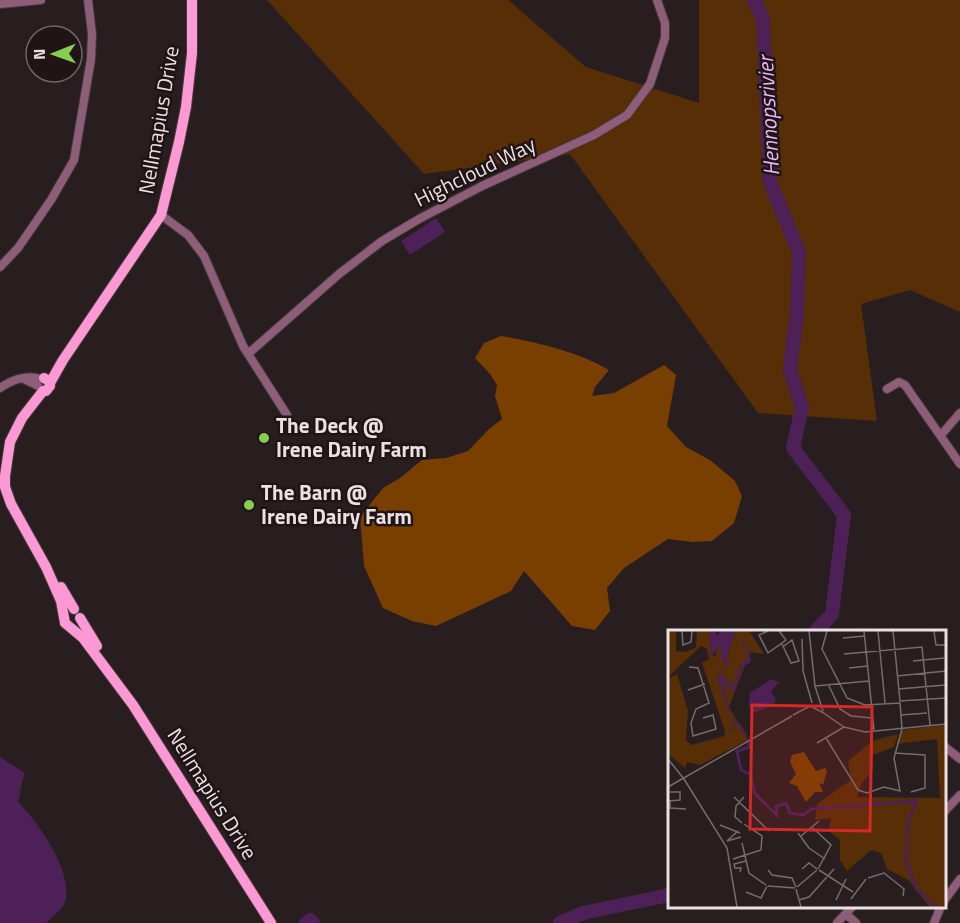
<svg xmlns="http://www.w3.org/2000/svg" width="960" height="923" font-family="'Titillium Web',sans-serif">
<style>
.green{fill:#572e06}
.forest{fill:#793f00}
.water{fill:#4d2158}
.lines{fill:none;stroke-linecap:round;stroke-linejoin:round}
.river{stroke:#4d2158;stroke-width:14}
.minor-casing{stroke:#44393a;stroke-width:10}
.major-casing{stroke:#44393a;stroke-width:12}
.minor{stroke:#8d5d79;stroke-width:8}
.major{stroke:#fc98d4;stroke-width:10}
.poi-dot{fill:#85cf4c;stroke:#201416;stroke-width:2}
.labels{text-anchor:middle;stroke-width:5;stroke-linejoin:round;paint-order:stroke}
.street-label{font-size:21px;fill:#e9e1e2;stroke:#201416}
.poi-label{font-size:21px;font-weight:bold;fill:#e9e1e2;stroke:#201416;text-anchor:start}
.water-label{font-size:22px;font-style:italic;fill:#eab6f8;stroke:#201416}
.inset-river{fill:none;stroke:#4d2158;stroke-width:3}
.inset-road{fill:none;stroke:#766c6d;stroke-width:1.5}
.view{fill:#d62828;fill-opacity:0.15;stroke:#d62828;stroke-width:3}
.inset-edge{fill:none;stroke:#e9e1e2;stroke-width:3}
</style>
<rect width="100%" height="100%" fill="#291e1f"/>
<!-- green -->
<path class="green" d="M267,0H508L586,67L699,103V0H960V312L910,290L861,304L877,421L758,413L570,154L424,174Z"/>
<!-- forest -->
<path class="forest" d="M501,336C536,342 579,352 609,370L595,387L592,396L614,393L664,365L676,375L667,426L686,447L710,460L735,481L742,496L734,523L712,541L693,542L668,539L624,568L607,588L610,611L595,630L572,626L524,571L511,591L436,626L412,621L383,608L364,566L360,517L383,488L400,478L422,460L446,458L468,451L489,429L502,419L495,396L497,385L490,374L475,358L484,343Z"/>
<!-- water -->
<g class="water">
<path d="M436,218L445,232L410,255L401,241Z"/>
<path d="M0,757L25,773C21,783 21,792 18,802C38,822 74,872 65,902C62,910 52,917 46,923H0Z"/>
</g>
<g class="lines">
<!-- river -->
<g class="river">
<path d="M754,0L763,19L770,182L799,252L797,312L790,370L802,407L793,448L844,515L832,614L815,632"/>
<path d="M306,923L310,920L313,923"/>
<path d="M560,923L583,913L669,895"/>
</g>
<defs>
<g id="minor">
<path d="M0,4L41,0"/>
<path d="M161,215L188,235L204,256L243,346L287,415"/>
<path d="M0,267L18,248L51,200L74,160L91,59L92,34L88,0"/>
<path d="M249,353L339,274L382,241L419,219L482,186L594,135L627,115L650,84L665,38V23L657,0"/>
<path d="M24,379L38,386"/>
<path d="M0,388C13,379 26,374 41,379"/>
<path d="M887,389L899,382L905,385L960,464"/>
<path d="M941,435L960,413"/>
<path d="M944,746L960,759"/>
<path d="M944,812L960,795"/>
<path d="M944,901L960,879"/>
<path d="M846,914L856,923"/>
<path d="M837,923L853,906"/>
<path d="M934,923L941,906"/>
</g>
<g id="major">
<path d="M44,378L49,381L50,386L46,391H43L22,418L10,442L5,476V487L11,504L46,567L61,601L65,623L83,638L133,705L271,923"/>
<path d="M50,383L63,360L161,215L179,142L186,107L192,53V0"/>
<path d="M61,587L74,609"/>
<path d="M80,618L97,646"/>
</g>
</defs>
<!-- minor casing -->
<use href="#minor" class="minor-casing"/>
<!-- major casing -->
<use href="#major" class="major-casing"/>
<!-- minor -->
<use href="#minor" class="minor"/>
<!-- major -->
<use href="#major" class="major"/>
</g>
<!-- markers -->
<g class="poi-dot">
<circle cx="264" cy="438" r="6"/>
<circle cx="249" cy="505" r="6"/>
</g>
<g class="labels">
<!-- street labels -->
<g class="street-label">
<text transform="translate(159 120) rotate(-80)" y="7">Nellmapius Drive</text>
<text transform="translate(475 172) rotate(-26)" y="7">Highcloud Way</text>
<text transform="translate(212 794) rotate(58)" y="7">Nellmapius Drive</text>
</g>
<!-- poi labels -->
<g class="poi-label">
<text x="276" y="433">The Deck @<tspan x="276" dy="24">Irene Dairy Farm</tspan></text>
<text x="261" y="500">The Barn @<tspan x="261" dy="24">Irene Dairy Farm</tspan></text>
</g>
<!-- water labels -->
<g class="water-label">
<text transform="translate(768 116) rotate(-93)" y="8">Hennopsrivier</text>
</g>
</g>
<!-- overview -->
<g transform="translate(668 630)">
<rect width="278" height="278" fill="#291e1f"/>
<path d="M0,1H8V21L16,22L28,18L29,1H42L43,23L47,27L50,14H54L53,29L60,25L67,1H81L96,24L82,22L61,77L80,110L32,135L19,132L17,138L0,124V53L3,47L9,44L20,81L18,111L24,115L56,106L57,101L34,33L41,29L39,19L33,16L0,47ZM277,95L278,270L275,277H262L240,250L219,239L213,223L203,220L179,241L172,230V210L161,201L163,188L147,190L149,174L183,150L180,131L204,111L230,104L226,117L205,125V140L194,153L189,167L272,168L269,109L228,114L235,100Z" fill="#572e06"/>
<path d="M136,122L148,141L157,138L159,141L155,155L151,153L155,162H147L138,172L129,156L121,153L128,144L122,132L124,125Z" fill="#793f00"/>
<path d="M42,1H47L49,6L53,1H67L58,31H64L48,43L58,33L53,29V14L43,27ZM81,1L75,13L82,21L83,32L75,36L69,54L65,61L55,53L53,47L52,51L57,60L64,89L72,94L84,113L67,93L65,99L56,105L66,96L49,47L54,43L62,59L67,56L72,35L79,29L80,20L73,15ZM103,49L111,52L103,61L108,69L106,74L86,83L81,77L82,63Z" fill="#4d2158"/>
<path class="inset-river" d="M54,55L53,47L65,60L73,38M80,111L82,117L69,121L73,140L82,144L87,164L109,185L108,176L118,173L122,183L135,185L144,179L248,171L240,193L238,230L248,259L268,277"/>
<path class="inset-road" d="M14,1L15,15L23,12L24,1M100,1L91,5L100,23L118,10L111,1M141,1L147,56L155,81M196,1L206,100M210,1L217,73M225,1L232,71L278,68M266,1L268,15H278M175,8L197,6M134,9L135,41L144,73M114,14L123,33L131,31L124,10L116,16M176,24L254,17L262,95M245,31L276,28M21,37L30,38L41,73L28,79L23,93L25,106L48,99L45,85L35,88M181,38L200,36M229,46L278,41M160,54L172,79L183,86L204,88M147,56L201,51M230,59L278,55M20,60L37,54M154,82L176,97L197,102L278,94M125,85L142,76L156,83M233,85L259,83M158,108L190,160L199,163L216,157L232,161L226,128L234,99L232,73L197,75L179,68L154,19L159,1M149,113L176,97M227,123L257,125V158L243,162M0,129L16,149M16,149L59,218L69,277M0,157L124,86M66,167L101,201M2,170V178L18,179M0,171L12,170V162H2M74,193L67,187L68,176L76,167M52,195L72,203M145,198L163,215L150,239M70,201L59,211L73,207M130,203L141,218L157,229M133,206L151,191M74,213L81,243L98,255M65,229L93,220L94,206L76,194M134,239L141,233L149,239M100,240L104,245L124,248L128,257M151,240L185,262M72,242L73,238H67L66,234L78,231M200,248L216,243L236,259L235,266M100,256L127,258M129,257L149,240M128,259L133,277M78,262L93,268L99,256M183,269L198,249M131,270L141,267L166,239M168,270L178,249"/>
<path class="view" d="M84,75L204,77L202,201L82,199Z"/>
<rect width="278" height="278" class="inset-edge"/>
</g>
<!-- north arrow -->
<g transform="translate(54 54) rotate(269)"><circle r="28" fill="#201416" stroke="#706668" stroke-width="1.5"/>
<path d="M0-4.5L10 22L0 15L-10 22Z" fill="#85cf4c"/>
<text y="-9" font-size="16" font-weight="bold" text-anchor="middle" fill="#e9e1e2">N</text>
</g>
</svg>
